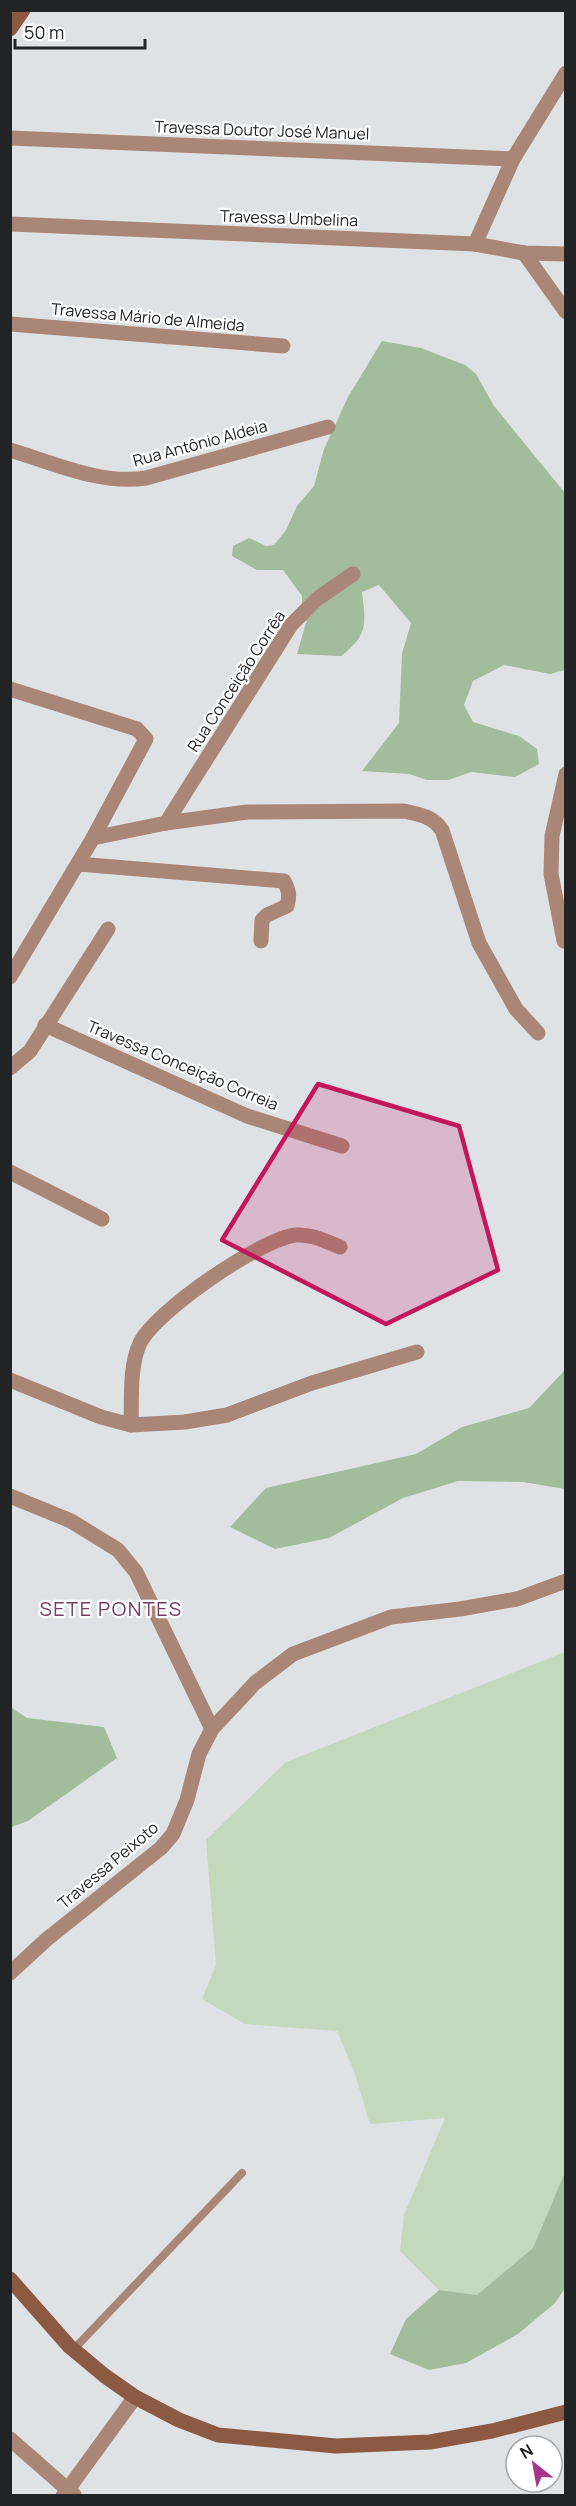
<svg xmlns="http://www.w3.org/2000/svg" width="576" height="2506" font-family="Manrope,sans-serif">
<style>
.green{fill:#c3d8bd}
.forest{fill:#a2bc9c}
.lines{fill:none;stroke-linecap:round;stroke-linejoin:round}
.lane{stroke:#aa8676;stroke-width:8}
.street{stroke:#aa8676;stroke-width:15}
.secondary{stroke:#8c5942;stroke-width:15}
.marked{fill:#c2185b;fill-opacity:0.2;stroke:#c2185b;stroke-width:4.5;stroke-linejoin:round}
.labels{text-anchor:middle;stroke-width:4.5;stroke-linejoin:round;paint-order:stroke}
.street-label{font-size:16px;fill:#222324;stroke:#fff}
.quarter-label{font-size:20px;letter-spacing:1.5px;fill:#753a64;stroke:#fff}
</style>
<rect width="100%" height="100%" fill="#dfe2e5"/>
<!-- green -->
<path class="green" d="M565,1652V2172L533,2248L477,2295L439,2290L400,2251L404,2215L445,2118L370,2124L354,2071L337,2031L245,2024L202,1999L216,1965L206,1840L286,1762Z"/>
<!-- forest -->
<g class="forest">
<path d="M382,341L421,348L465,365L476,374L494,406L565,493V670L550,674L504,665L473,681L464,705L473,722L519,736L537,749L539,764L515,777L471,772L448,780H427L409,774L362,771L399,723L402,654L411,623L379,585L362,592C366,624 368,635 341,656L297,654L307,619L302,606V596L283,570H257L232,556L233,546L249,538L266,546L274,545L286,530L297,506L314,486L324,449L348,397Z"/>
<path d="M565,1370V1489L523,1482L458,1481L403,1498L329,1538L275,1549L230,1527L266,1488L416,1454L462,1427L529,1408Z"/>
<path d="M12,1708L27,1718L104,1727L117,1758L28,1821L11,1827Z"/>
<path d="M565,2172V2288L555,2303L518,2334L466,2363L429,2370L390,2354L406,2319L439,2290L477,2295L533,2248Z"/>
</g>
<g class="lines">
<!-- lane -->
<path class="lane" d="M73,2350L242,2173"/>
<!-- street -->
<g class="street">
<path d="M10,138L513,159"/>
<path d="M10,224L475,244L524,253L566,254"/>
<path d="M475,244L513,159L566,73"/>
<path d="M524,253L566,312"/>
<path d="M10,324L283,346"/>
<path d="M10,450C54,463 100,485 146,478L328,427"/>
<path d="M10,689L137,729L146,739L93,838L10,977"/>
<path d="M166,823L291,625L317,599L353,574"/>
<path d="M93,838L166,823L247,812L404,811C421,815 432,816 442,830L479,943L516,1009L538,1033"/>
<path d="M78,864L284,881C289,891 290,895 287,906L267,915L262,920L261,941"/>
<path d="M564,941L551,874L552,836L566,774"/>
<path d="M45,1025L247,1116L342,1146"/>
<path d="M10,1068L30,1051L108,929"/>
<path d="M10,1172L102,1219"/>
<path d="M10,1380L101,1417L131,1425L185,1422L227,1415L312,1383L417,1352"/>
<path d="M131,1425C132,1399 129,1367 140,1343C156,1311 260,1239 296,1235C312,1234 325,1241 340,1247"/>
<path d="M10,1496L71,1521L118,1550L136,1572L212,1729"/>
<path d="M10,1973L47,1939L161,1848L173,1834L187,1800L199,1754L212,1729L255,1683L293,1654L391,1617L460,1609L517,1599L566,1581"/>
<path d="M10,2439L74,2495"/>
<path d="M63,2496L135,2397"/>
</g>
<!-- secondary -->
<g class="secondary">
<path d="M10,29L23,10"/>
<path d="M10,2279L69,2346L105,2376L135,2397L179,2420L218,2435L336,2446L430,2442L492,2431L566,2412"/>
</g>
</g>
<!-- marked area -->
<path class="marked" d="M318,1084L459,1126L498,1270L386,1324L222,1240Z"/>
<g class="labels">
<!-- street labels -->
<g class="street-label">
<text transform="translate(262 130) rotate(2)" y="6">Travessa Doutor José Manuel</text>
<text transform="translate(289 218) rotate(2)" y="6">Travessa Umbelina</text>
<text transform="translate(148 317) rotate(5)" y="6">Travessa Mário de Almeida</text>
<text transform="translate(200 443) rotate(-15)" y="6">Rua Antônio Aldeia</text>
<text transform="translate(236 681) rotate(-57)" y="6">Rua Conceição Corrêa</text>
<text transform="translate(183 1065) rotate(23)" y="6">Travessa Conceição Correia</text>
<text transform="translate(108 1865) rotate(-40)" y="6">Travessa Peixoto</text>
</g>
<!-- quarter labels -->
<g class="quarter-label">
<text x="111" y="1616">SETE PONTES</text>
</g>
</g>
<!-- border -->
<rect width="576" height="2506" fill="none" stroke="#222324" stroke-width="24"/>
<!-- north arrow -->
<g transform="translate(534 2464) rotate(329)"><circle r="28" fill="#ffffff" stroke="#a7a7a7" stroke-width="1.5"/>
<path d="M0-4.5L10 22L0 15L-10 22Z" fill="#a9348c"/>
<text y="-9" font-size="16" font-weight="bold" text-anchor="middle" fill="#222324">N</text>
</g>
<!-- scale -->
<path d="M15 39v9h130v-9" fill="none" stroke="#222324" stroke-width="3"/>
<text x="24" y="39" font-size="18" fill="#222324" stroke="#ffffff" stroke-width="4.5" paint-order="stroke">50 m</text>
</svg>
